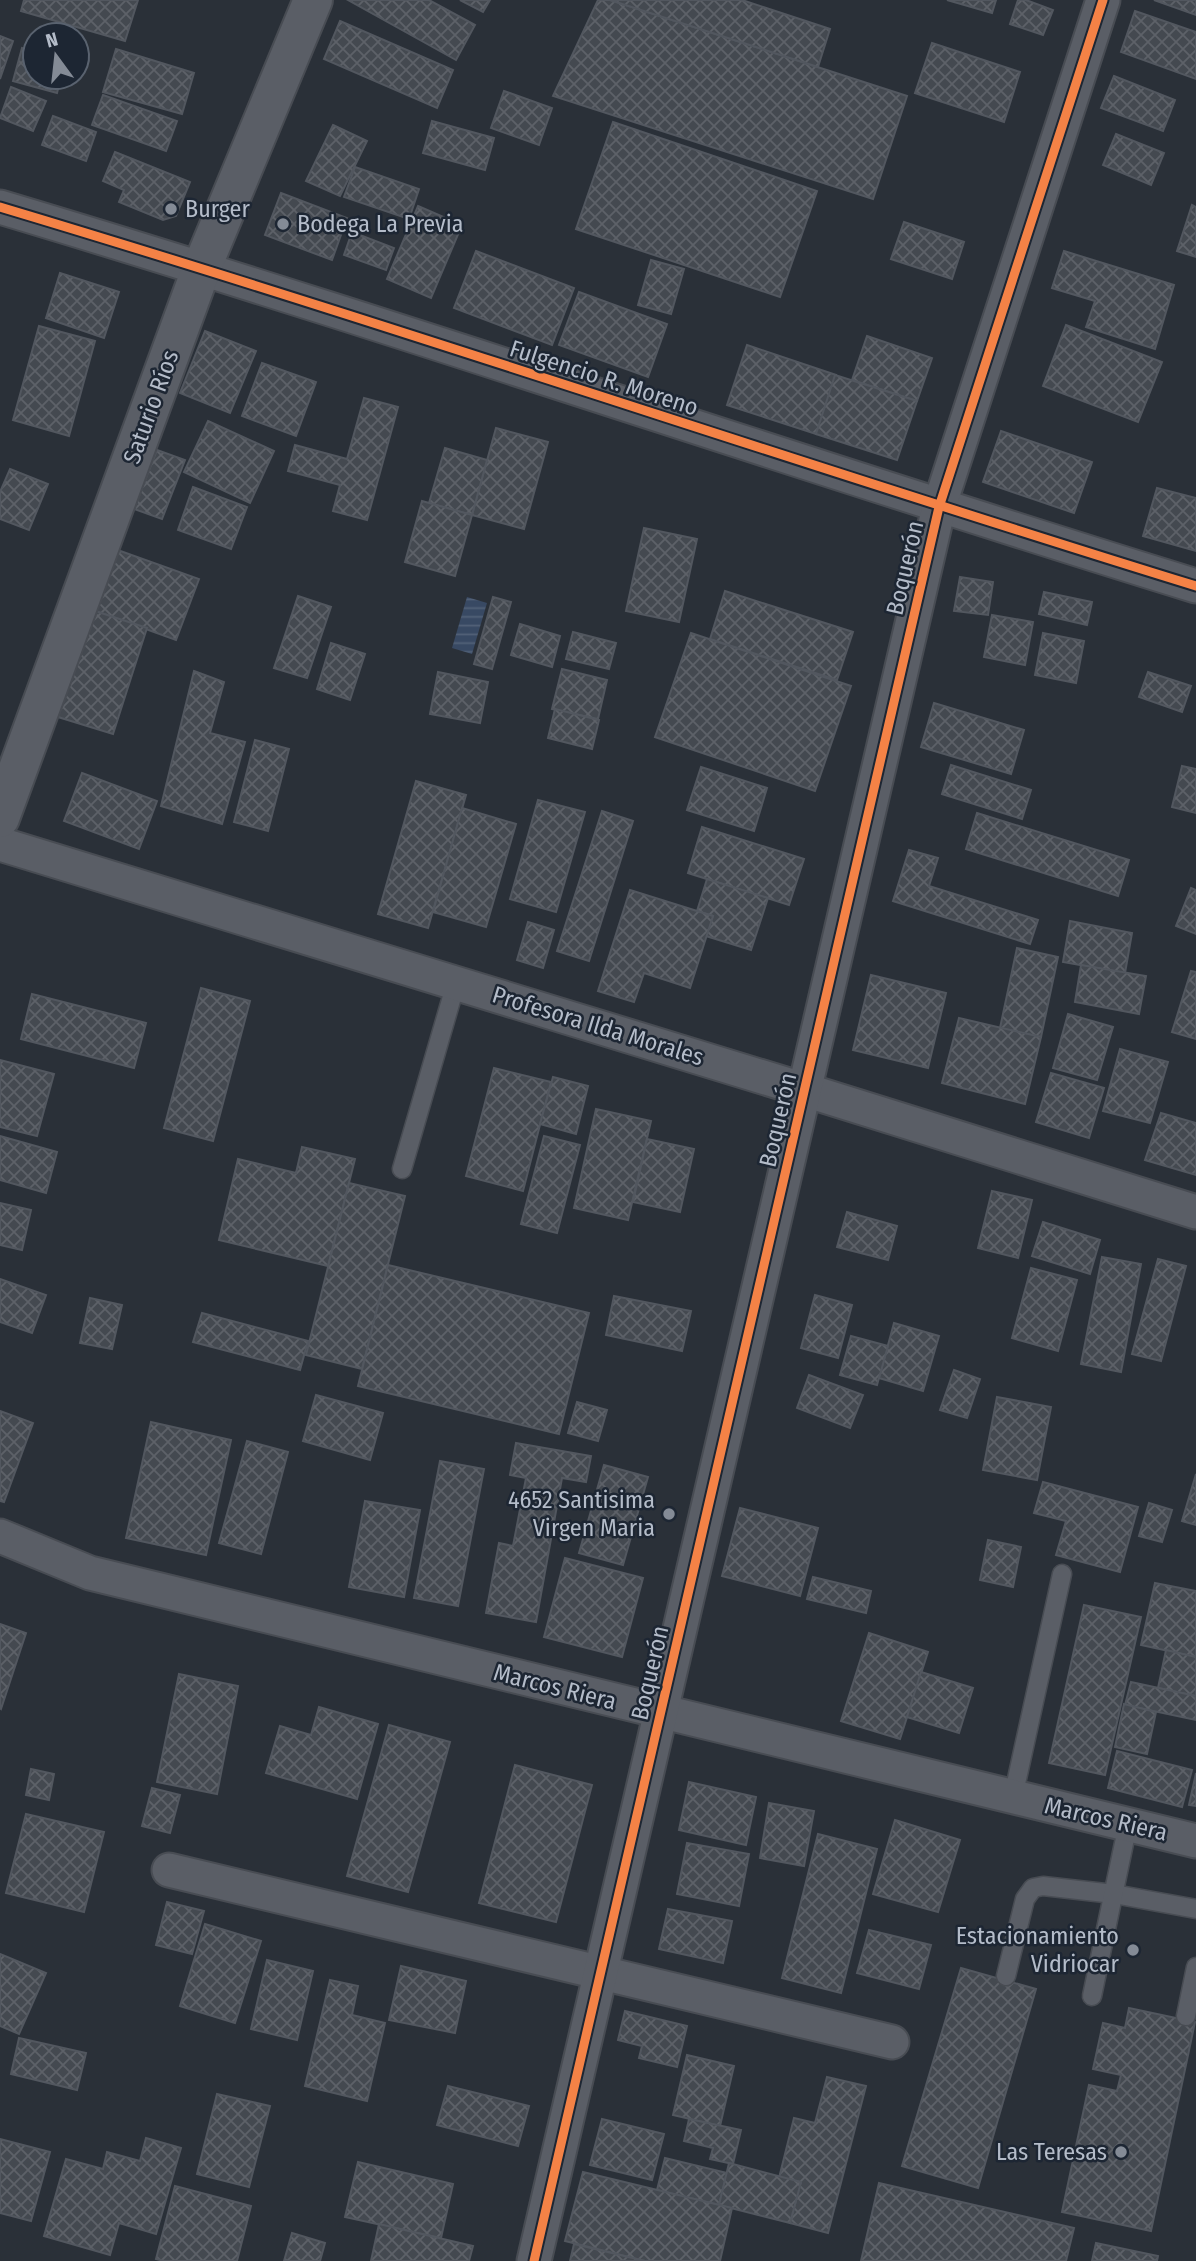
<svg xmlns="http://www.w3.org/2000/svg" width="1196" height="2261" font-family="'Fira Sans Condensed',sans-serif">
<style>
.water{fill:url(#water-rules)}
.building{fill:url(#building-cross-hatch);stroke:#52575f;stroke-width:2}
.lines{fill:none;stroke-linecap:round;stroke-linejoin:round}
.service-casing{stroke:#484c53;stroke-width:21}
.minor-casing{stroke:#484c53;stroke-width:37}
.tertiary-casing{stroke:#484c53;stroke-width:42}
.service{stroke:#5a5e66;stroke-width:18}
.minor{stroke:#5a5e66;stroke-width:33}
.tertiary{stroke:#5a5e66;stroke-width:38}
.cycleway-casing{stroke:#1d2633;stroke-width:13}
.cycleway{stroke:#f48246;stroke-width:9}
.poi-dot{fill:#848b96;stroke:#1d2633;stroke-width:2.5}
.labels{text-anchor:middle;stroke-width:5;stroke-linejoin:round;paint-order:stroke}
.poi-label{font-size:24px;fill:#b4bcc9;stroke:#1d2633;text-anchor:end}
.street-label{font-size:24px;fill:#b4bcc9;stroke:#1d2633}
</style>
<defs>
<pattern id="water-rules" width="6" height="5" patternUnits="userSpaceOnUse" patternTransform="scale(1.75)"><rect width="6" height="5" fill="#384963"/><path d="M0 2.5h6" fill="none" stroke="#526178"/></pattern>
<pattern id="building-cross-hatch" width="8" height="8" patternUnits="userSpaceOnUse" patternTransform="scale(1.75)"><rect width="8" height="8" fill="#444950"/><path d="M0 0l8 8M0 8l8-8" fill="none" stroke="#5d6168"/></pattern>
</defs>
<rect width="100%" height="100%" fill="#2a3038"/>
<!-- water -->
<path class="water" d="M467,597L487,603L472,654L452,648Z"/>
<!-- building -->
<g class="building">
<path d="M24,0H138L125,41L21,11Z"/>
<path d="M348,0H429L475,25L456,60Z"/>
<path d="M460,0H490L483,12Z"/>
<path d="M598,0H610L907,96L873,199L553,96Z"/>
<path d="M610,0H742L830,29L818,67Z"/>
<path d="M947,0H996L992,13Z"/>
<path d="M1018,0H1026L1053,10L1043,35L1010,24Z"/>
<path d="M1154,0H1196V15Z"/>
<path d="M1135,11L1196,32V79L1121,52Z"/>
<path d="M340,21L453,70L437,108L324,59Z"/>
<path d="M0,36L13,41L0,79Z"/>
<path d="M932,43L1020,72L1004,122L915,93Z"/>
<path d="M22,48L35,52V77H61L57,93L13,81Z"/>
<path d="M116,49L194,73L182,114L103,92Z"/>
<path d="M1114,76L1175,100L1163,131L1101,108Z"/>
<path d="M11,87L46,101L33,131L0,118Z"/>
<path d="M504,91L552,108L539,145L491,128Z"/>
<path d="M103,95L177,121L166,151L92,125Z"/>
<path d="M53,116L96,132L86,161L42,145Z"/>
<path d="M432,121L494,138L485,170L423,153Z"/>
<path d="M613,122L817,191L780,297L576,229Z"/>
<path d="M333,125L367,141L340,196L306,181Z"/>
<path d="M1116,134L1164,153L1151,185L1103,165Z"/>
<path d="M115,152L190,182L176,216L163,220L119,202L124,190L103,181Z"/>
<path d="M355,167L419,189L409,219L344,197Z"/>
<path d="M281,193L347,218L332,260L265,235Z"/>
<path d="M1192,205L1196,207V257L1177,251Z"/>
<path d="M418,206L462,225L431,298L387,279Z"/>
<path d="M904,222L964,242L952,279L891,259Z"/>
<path d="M352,232L394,248L386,270L344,255Z"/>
<path d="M476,251L574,288L552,345L454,308Z"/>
<path d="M1064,251L1174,285L1155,349L1086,327L1095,301L1052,288Z"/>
<path d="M651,260L684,269L671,314L638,305Z"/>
<path d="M60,273L119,292L104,338L46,318Z"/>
<path d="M579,292L667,324L648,377L559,345Z"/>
<path d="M1066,325L1162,362L1138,422L1043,386Z"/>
<path d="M39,326L95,341L69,436L13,420Z"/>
<path d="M205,331L256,351L230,413L180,393Z"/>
<path d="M867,336L932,358L917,401L852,380Z"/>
<path d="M747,345L836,375L816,434L727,405Z"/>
<path d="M262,363L316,382L296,436L242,416Z"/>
<path d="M835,375L917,401L897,460L816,434Z"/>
<path d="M364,398L398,407L367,520L333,511L340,485L288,471L295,445L347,459Z"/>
<path d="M208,421L274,451L250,503L184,472Z"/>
<path d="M496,428L548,442L524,529L472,515Z"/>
<path d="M1001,431L1092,462L1074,513L983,482Z"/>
<path d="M445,448L487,460L472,515L429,503Z"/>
<path d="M157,450L185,460L162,519L134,509Z"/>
<path d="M10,469L48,484L29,530L0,519V492Z"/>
<path d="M193,487L247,507L231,549L178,530Z"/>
<path d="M1157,488L1196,498V551L1143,536Z"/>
<path d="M422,501L472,515L455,576L405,562Z"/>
<path d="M644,528L697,539L679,622L626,611Z"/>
<path d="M112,548L199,579L176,640L90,609Z"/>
<path d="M960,577L993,582L988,615L954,611Z"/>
<path d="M725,591L853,632L837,680L710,639Z"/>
<path d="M1044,592L1092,602L1087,625L1039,614Z"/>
<path d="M298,596L331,607L307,678L274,668Z"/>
<path d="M493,597L511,602L492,669L474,664Z"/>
<path d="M92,610L147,628L113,734L58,717Z"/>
<path d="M992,615L1033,622L1025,665L984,657Z"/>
<path d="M520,624L560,636L552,667L511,655Z"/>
<path d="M573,632L616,643L609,669L566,659Z"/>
<path d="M691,633L851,686L815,791L655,737Z"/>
<path d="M1043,633L1084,641L1076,683L1035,675Z"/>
<path d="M331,643L365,654L350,700L317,689Z"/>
<path d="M562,669L607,680L598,719L552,709Z"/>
<path d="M194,671L224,682L210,733L245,742L222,824L161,806Z"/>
<path d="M438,672L488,682L480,723L430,714Z"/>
<path d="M1148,672L1191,686L1182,712L1139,697Z"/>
<path d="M934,703L1024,730L1011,774L921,747Z"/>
<path d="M555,709L599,720L592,749L548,738Z"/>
<path d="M255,740L289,749L268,831L234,822Z"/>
<path d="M951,765L1031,790L1022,819L942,794Z"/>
<path d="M1182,766L1196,769V813L1172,807Z"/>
<path d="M701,767L767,788L754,831L687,810Z"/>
<path d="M82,773L157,801L139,849L64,821Z"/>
<path d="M416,781L466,795L428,928L378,914Z"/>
<path d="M538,800L585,812L556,912L510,899Z"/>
<path d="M462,808L516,824L486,927L433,912Z"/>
<path d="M602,811L633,821L589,961L557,951Z"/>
<path d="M977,813L1129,860L1118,896L966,849Z"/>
<path d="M702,827L804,859L789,905L688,873Z"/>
<path d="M909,850L938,858L929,886L1038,920L1030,944L893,901Z"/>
<path d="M707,879L768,898L751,950L706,936L713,916L697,911Z"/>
<path d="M1191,888L1196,890V934L1176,926Z"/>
<path d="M630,890L713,916L690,988L644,973L634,1002L598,991Z"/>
<path d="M1070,921L1132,933L1125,973L1063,962Z"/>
<path d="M528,922L554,930L543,968L517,960Z"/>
<path d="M1017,948L1058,957L1041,1037L1000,1028Z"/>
<path d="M1081,965L1146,976L1139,1014L1075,1002Z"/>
<path d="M1191,971L1196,972V1039L1172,1032Z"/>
<path d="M871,975L946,993L928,1068L853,1050Z"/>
<path d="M201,988L250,1001L213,1141L164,1128Z"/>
<path d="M32,994L146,1023L134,1068L21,1039Z"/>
<path d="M1068,1014L1113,1027L1097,1080L1053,1068Z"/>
<path d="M959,1018L1041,1037L1025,1104L942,1083Z"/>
<path d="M1120,1049L1168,1062L1150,1123L1103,1111Z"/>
<path d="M0,1060L54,1074L37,1136L0,1127Z"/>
<path d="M494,1068L551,1082L523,1191L466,1176Z"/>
<path d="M1051,1073L1104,1088L1089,1138L1036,1122Z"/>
<path d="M553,1077L588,1086L576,1134L540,1124Z"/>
<path d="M596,1109L651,1121L628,1220L574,1208Z"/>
<path d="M1161,1113L1196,1123V1175L1145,1160Z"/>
<path d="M0,1136L57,1152L46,1193L0,1180Z"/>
<path d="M544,1136L580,1145L557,1233L521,1224Z"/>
<path d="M647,1139L694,1149L680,1212L633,1202Z"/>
<path d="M302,1147L355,1159L328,1266L219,1240L238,1159L296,1173Z"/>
<path d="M349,1183L405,1196L362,1369L306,1355Z"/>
<path d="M992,1191L1032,1200L1018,1258L978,1248Z"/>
<path d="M0,1203L31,1210L22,1250L0,1245Z"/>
<path d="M847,1212L897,1226L888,1260L837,1247Z"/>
<path d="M1043,1222L1100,1240L1090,1274L1032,1256Z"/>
<path d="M1102,1257L1141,1264L1121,1372L1081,1364Z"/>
<path d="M1158,1259L1186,1266L1161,1361L1132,1354Z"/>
<path d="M388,1265L589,1313L559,1434L358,1386Z"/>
<path d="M1031,1268L1077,1280L1058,1351L1012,1338Z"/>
<path d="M0,1279L46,1295L32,1333L0,1322Z"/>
<path d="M815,1295L852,1305L838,1358L801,1348Z"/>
<path d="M614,1296L691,1311L682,1351L606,1335Z"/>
<path d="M90,1298L122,1305L112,1349L80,1343Z"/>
<path d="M202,1313L308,1341L300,1370L193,1342Z"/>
<path d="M894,1323L939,1336L923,1391L879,1378Z"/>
<path d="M851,1336L888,1346L877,1385L840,1375Z"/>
<path d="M954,1370L980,1379L967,1418L940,1410Z"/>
<path d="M809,1375L863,1395L850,1428L797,1408Z"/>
<path d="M316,1395L383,1413L370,1460L303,1441Z"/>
<path d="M997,1397L1051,1407L1037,1480L983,1470Z"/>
<path d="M577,1402L607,1410L598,1441L568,1433Z"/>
<path d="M0,1411L33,1423L4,1502L0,1501Z"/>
<path d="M151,1422L231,1440L206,1555L126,1538Z"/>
<path d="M247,1441L288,1452L261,1554L219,1543Z"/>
<path d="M516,1443L591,1456L586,1482L562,1478L536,1622L486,1613L499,1543L513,1546L526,1478L510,1475Z"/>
<path d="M440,1461L484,1469L458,1606L414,1598Z"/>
<path d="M604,1465L648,1477L623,1565L579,1553Z"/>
<path d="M1196,1474V1525L1182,1521Z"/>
<path d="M1043,1482L1138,1507L1120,1572L1056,1555L1066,1521L1034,1513Z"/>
<path d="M365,1501L420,1510L404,1597L349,1587Z"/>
<path d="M1149,1503L1172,1510L1162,1542L1139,1536Z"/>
<path d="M740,1508L818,1528L800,1596L722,1576Z"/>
<path d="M988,1540L1021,1547L1013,1587L980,1580Z"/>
<path d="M565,1558L643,1578L622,1657L544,1637Z"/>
<path d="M813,1577L871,1591L866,1613L807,1599Z"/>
<path d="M1155,1583L1196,1591V1657L1141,1645Z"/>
<path d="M1084,1605L1141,1617L1105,1775L1049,1763Z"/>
<path d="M0,1624L26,1633L1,1709L0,1708Z"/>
<path d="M869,1633L928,1652L900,1739L841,1721Z"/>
<path d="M1166,1650L1196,1657V1696L1158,1688Z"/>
<path d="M921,1672L973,1688L959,1733L907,1717Z"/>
<path d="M179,1674L238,1686L217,1794L157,1782Z"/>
<path d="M1131,1682L1196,1696V1720L1125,1705Z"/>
<path d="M1124,1704L1156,1712L1147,1754L1115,1747Z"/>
<path d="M319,1707L378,1724L357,1799L266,1773L280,1726L311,1735Z"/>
<path d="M389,1725L450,1742L408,1892L347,1876Z"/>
<path d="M1117,1751L1192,1770L1182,1807L1108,1788Z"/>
<path d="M515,1765L592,1785L556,1922L479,1903Z"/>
<path d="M31,1769L54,1774L49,1800L26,1795Z"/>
<path d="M1196,1773V1806L1189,1805Z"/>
<path d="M689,1782L756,1797L746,1845L679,1830Z"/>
<path d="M152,1788L180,1795L170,1833L142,1826Z"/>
<path d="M769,1803L814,1811L804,1866L760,1858Z"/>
<path d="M26,1814L104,1832L84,1912L6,1893Z"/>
<path d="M895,1820L960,1840L938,1912L873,1894Z"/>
<path d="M818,1834L877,1849L841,1993L782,1978Z"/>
<path d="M687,1843L749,1854L739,1906L677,1894Z"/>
<path d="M167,1902L204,1911L192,1954L156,1945Z"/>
<path d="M668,1909L732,1921L723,1963L659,1949Z"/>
<path d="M205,1924L261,1941L235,2023L180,2006Z"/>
<path d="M869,1930L931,1945L919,1989L857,1973Z"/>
<path d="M0,1954L46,1973L19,2034L0,2026Z"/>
<path d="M267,1960L313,1971L297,2040L251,2029Z"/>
<path d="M401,1966L466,1981L455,2033L389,2020Z"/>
<path d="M961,1968L1036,1989L978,2188L902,2166Z"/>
<path d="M330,1980L358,1986L352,2015L385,2023L367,2101L305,2086Z"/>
<path d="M1129,2008L1195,2022L1151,2231L1062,2212L1089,2085L1117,2091L1121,2075L1093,2069L1103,2023L1125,2028Z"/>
<path d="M625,2011L687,2026L677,2067L639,2058L642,2046L618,2040Z"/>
<path d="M19,2038L86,2053L77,2090L11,2074Z"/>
<path d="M687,2055L734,2066L720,2126L673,2115Z"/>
<path d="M827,2077L866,2086L828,2233L790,2223L801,2182L779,2178L794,2118L815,2123Z"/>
<path d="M448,2086L529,2106L518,2146L437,2125Z"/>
<path d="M217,2094L270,2106L249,2187L197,2174Z"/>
<path d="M602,2119L664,2134L652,2180L590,2165Z"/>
<path d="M689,2119L741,2130L733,2164L710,2159L713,2148L684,2141Z"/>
<path d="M146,2138L181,2148L156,2234L119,2223L110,2255L44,2236L66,2159L103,2169L107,2152L140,2161Z"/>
<path d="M0,2139L50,2152L31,2221L0,2213Z"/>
<path d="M665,2158L727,2173L719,2205L657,2190Z"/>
<path d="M358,2162L453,2184L441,2238L345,2217Z"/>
<path d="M729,2163L801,2182L790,2223L719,2205Z"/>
<path d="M583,2172L732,2208L720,2261H645L565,2241Z"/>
<path d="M879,2183L1074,2228L1066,2261H861Z"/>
<path d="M175,2186L251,2206L237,2261H164L156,2259Z"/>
<path d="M379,2224L473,2246L469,2261H371Z"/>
<path d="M292,2233L325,2243L320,2261H284Z"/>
<path d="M1096,2243L1158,2256L1157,2261H1092Z"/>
<path d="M574,2244L645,2261H570Z"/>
</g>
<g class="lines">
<defs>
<g id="service">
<path d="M402,1169L456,983"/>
<path d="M1013,1797L1062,1574"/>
<path d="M1006,1976L1025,1899L1033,1888L1043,1886L1114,1894L1196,1909"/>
<path d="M1092,1996L1128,1824"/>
<path d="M1186,2016L1196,1967"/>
</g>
<g id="minor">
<path d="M0,207C401,327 796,463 1196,586"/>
<path d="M0,844L805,1090L1196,1212"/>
<path d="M0,1536L90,1573L1196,1841"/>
<path d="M169,1870L892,2042"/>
<path d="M534,2261L939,507L1103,0"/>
</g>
<path id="tertiary" d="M0,818L202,267L313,0"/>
</defs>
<!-- service casing -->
<use href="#service" class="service-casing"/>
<!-- minor casing -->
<use href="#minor" class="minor-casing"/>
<!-- tertiary casing -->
<use href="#tertiary" class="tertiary-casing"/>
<!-- service -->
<use href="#service" class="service"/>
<!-- minor -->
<use href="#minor" class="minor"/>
<!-- tertiary -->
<use href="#tertiary" class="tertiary"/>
<defs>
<g id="cycleway">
<path d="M0,207C401,327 796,463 1196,586"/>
<path d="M534,2261L939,507L1103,0"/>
</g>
</defs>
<!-- cycleway casing -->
<use href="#cycleway" class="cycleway-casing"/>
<!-- cycleway -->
<use href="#cycleway" class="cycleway"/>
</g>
<!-- markers -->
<g class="poi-dot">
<circle cx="171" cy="209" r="7"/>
<circle cx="283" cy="224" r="7"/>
<circle cx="669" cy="1514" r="7"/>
<circle cx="1133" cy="1950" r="7"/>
<circle cx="1121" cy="2152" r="7"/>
</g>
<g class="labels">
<!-- poi labels -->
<g class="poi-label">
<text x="185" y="217" text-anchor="start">Burger</text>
<text x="297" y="232" text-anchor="start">Bodega La Previa</text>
<text x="655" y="1508">4652 Santisima<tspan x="655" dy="28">Virgen Maria</tspan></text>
<text x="1119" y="1944">Estacionamiento<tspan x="1119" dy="28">Vidriocar</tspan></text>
<text x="1107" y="2160">Las Teresas</text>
</g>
<!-- street labels -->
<g class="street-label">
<text transform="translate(604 378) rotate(18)" y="8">Fulgencio R. Moreno</text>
<text transform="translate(151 407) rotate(-70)" y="8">Saturio Ríos</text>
<text transform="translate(905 568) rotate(-77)" y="8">Boquerón</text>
<text transform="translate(598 1026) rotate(17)" y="8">Profesora Ilda Morales</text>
<text transform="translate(778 1120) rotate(-77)" y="8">Boquerón</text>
<text transform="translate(650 1673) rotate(-77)" y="8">Boquerón</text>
<text transform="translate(555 1687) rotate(14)" y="8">Marcos Riera</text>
<text transform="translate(1106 1819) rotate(13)" y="8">Marcos Riera</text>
</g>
</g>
<!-- north arrow -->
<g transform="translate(56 56) rotate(345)"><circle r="33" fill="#1d2633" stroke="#59626f" stroke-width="2"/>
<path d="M0-5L12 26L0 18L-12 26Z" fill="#848b96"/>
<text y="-10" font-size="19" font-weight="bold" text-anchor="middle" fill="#b4bcc9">N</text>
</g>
</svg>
